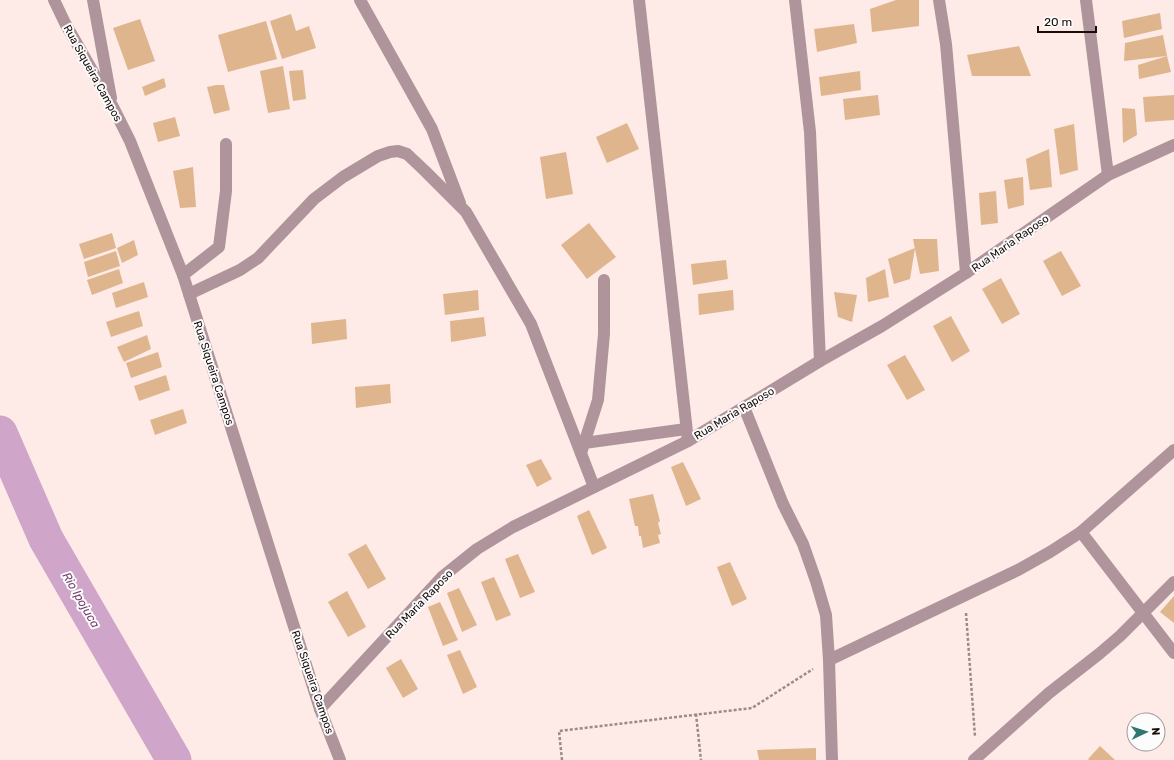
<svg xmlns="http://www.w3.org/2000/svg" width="1174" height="760" font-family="Rubik,sans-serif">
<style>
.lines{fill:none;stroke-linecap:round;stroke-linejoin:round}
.river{stroke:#cfa5ca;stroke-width:35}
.building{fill:#dfb58e}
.path{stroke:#9b8b88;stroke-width:2.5;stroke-dasharray:3 2;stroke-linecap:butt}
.minor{stroke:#af959b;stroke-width:12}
.labels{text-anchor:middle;stroke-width:4;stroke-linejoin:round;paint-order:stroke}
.street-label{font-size:11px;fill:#160c09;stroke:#fcfcfc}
.water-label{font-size:12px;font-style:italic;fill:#753f70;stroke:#fcfcfc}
</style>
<rect width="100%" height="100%" fill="#feeae6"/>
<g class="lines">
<!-- river -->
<path class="river" d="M0,433L46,539L174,760"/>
</g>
<!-- building -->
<g class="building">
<path d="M896,0H919V26L872,32L870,9Z"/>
<path d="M1160,13L1162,29L1124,38L1122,21Z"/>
<path d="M291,14L296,31L309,26L316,48L282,59L270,21Z"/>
<path d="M140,19L155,61L128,70L113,28Z"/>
<path d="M266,21L277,59L228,72L218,35Z"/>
<path d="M854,24L857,43L817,52L814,29Z"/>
<path d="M1163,35L1167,56L1124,61L1125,43Z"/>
<path d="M1019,46L1031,76H972L967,55Z"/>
<path d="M1167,56L1171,72L1139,79L1138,65Z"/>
<path d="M283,66L290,109L268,113L260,71Z"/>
<path d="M303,70L306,99L293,101L289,71Z"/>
<path d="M860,71L861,90L821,96L819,77Z"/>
<path d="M164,78L166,87L145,96L142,87Z"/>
<path d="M216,85H224L230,110L214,114L207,87Z"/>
<path d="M878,95L880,115L845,120L843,99Z"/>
<path d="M1174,95V120L1145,122L1143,97Z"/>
<path d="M1122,108L1135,109L1137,135L1123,143Z"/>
<path d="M175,117L180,136L158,142L153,123Z"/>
<path d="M627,123L639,149L607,163L596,137Z"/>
<path d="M1074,124L1078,170L1060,175L1054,129Z"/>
<path d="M1049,149L1052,187L1030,190L1026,159Z"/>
<path d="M566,152L573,194L546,199L540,157Z"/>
<path d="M193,167L196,207L180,208L173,171Z"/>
<path d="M1023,177L1024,205L1008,209L1004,180Z"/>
<path d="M996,191L998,223L981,225L979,193Z"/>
<path d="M589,223L616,257L587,279L561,245Z"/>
<path d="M112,233L116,248L84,259L79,244Z"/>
<path d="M913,239H937L939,271L920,274Z"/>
<path d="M134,240L138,255L122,263L117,248Z"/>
<path d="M915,248L910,279L894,284L888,259Z"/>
<path d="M116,251L120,266L88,277L84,262Z"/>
<path d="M1061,251L1081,286L1062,296L1043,261Z"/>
<path d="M726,260L728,279L693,285L691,264Z"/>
<path d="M119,269L123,283L92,295L87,280Z"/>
<path d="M885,269L889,297L868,302L866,278Z"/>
<path d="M1001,278L1020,314L1002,324L982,289Z"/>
<path d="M144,282L148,297L116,308L112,293Z"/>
<path d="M478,290L479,310L445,315L443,294Z"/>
<path d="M733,290L734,310L699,315L698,294Z"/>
<path d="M834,292L857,295L852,322L838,317Z"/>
<path d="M139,311L143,326L111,337L106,322Z"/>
<path d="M951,316L970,351L952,362L933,326Z"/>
<path d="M484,317L486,336L451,342L450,321Z"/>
<path d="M346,319L347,339L312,344L311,323Z"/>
<path d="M147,335L151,349L124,362L117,347Z"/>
<path d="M158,352L162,367L131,378L126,363Z"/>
<path d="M905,355L925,390L907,400L887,365Z"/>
<path d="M166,375L170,390L139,401L134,386Z"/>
<path d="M390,384L391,403L356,408L355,387Z"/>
<path d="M183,409L187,423L155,435L150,420Z"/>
<path d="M541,459L552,479L537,487L526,465Z"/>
<path d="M683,462L701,499L686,506L671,467Z"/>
<path d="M653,494L660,521L658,523L661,534L658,535L660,543L643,548L641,536H639L638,526H635L629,499Z"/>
<path d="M589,510L607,548L592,555L577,516Z"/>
<path d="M366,544L386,579L368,589L348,554Z"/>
<path d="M518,554L535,592L520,598L505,559Z"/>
<path d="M730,562L747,599L732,606L717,567Z"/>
<path d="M494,577L511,615L496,621L481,582Z"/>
<path d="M459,588L477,625L462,632L447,593Z"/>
<path d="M347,591L366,627L348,637L328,602Z"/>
<path d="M1174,596V623L1160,612Z"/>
<path d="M440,602L458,640L443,646L428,607Z"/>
<path d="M460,650L477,687L463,694L447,655Z"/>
<path d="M401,659L418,689L403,698L386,668Z"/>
<path d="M1100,746L1115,760H1089L1088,759Z"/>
<path d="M816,748V760H759L757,750Z"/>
</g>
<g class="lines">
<!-- path -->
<g class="path">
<path d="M966,613L975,737"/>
<path d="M696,714L701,760"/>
<path d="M562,760L559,731L752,708L813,669"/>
</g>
<!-- minor -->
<g class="minor">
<path d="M54,0L65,23L113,107L130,141L183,275L320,709L340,760"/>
<path d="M93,0L111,98"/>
<path d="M360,0L432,129L460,203"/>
<path d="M639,0L688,441"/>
<path d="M795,0L810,132L820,361"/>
<path d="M939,0L946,44L966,273"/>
<path d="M1086,0L1108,175"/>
<path d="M183,275L219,247L226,191V144"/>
<path d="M189,294L240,270L258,258L314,199L343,177L378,156L390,152L398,151L407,154L425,171L466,212L531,324L594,487"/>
<path d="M744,407L783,504L803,544L816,581L826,615L829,660L832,760"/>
<path d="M584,443L686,429"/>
<path d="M581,453L598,400L604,334V280"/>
<path d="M1081,532L1174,653"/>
<path d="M829,660L1018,570L1050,552L1081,532L1174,450"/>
<path d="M320,709L442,577L477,549L513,527L688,441L820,361L882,326L966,273L1108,175L1174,145"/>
<path d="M974,760L1049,693L1099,654L1120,636L1174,582"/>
</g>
</g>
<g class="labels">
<!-- street labels -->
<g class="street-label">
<text transform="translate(93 73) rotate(61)" y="4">Rua Siqueira Campos</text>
<text transform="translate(1010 243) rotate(-35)" y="4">Rua Maria Raposo</text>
<text transform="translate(214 373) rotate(72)" y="4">Rua Siqueira Campos</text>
<text transform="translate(734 413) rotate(-31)" y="4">Rua Maria Raposo</text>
<text transform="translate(419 604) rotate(-46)" y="4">Rua Maria Raposo</text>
<text transform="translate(313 682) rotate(71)" y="4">Rua Siqueira Campos</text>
</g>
<!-- water labels -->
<g class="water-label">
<text transform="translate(81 600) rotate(60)" y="4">Rio Ipojuca</text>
</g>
</g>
<!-- north arrow -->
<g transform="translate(1146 732) rotate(86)"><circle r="19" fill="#fcfcfc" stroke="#a09c9b"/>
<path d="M0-3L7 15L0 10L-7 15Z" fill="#2f7772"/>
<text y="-6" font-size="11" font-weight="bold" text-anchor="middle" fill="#160c09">N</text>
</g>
<!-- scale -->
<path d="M1038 26v6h58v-6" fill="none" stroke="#160c09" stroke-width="2"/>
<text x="1044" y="26" font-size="12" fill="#160c09" stroke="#fcfcfc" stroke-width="3" paint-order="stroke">20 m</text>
</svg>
